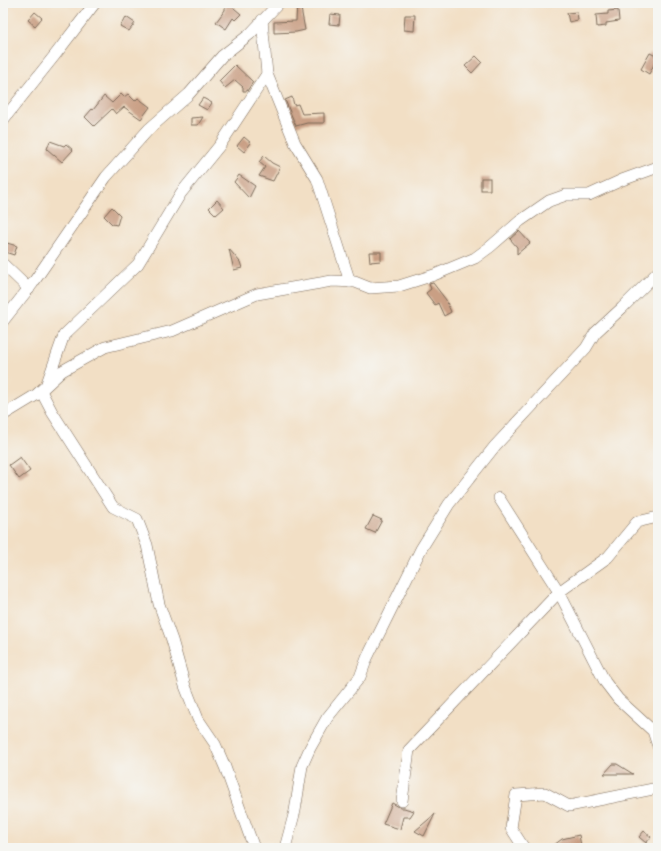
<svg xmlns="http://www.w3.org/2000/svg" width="661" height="851" font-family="'IM FELL French Canon',serif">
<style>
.building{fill:#c99f84}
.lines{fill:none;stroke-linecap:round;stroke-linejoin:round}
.minor-casing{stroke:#7b6958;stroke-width:12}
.minor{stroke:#fff;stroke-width:11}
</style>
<rect width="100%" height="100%" fill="#f6f6f2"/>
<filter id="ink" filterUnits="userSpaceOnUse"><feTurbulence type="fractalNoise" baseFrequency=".025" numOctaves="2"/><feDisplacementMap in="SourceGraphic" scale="8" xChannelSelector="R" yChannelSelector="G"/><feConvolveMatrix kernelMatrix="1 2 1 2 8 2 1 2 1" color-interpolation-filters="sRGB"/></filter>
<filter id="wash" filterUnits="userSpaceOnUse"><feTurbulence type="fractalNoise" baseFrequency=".012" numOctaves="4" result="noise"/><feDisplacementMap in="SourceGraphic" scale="16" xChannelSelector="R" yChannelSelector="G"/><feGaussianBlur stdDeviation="0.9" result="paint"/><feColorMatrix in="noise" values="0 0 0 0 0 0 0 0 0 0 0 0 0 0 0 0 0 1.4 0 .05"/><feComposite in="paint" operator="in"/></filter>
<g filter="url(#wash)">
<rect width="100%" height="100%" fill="#f2dfc5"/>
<g id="blocks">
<!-- building -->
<g class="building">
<path d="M225,3H228L241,14L235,20L233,18L226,29L216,22L225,10Z"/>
<path d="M297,3H300L305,30L296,32L274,33V22L296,21Z"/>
<path d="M618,10L619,21L606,23V26L597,27L596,15L608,14V11Z"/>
<path d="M35,12L42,18L35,26L28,20Z"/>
<path d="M577,12L578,20L569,22L567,13Z"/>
<path d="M330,14L340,15L339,25L329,24Z"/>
<path d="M405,15H415L414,31L404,30Z"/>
<path d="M126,17L135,23L129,31L120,26Z"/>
<path d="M650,53L658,57L649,74L641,69Z"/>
<path d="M476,56L482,62L472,73L465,66Z"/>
<path d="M235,65L253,82L247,91H243V87L235,80L225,88L219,81Z"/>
<path d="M121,94L124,97L128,94L135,101L138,98L150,107L141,119L124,107L116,114L112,109L94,126L85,117L92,109L93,110L104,96L112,103Z"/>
<path d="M292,97L294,105L298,104L302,114L324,113V123H307L296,126L285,100Z"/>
<path d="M203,98L212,103L207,110L198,105Z"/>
<path d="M203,117L198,125H191V118Z"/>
<path d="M244,137L251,143L244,152L237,146Z"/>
<path d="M50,141L64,146L66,144L73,150L62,162L47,149Z"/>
<path d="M264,156L272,163L280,167L273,181L259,176L265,167L259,162Z"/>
<path d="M239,175L255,186L249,198L234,182Z"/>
<rect x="481" y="178" width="9" height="12"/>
<path d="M217,200L224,208L216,215L209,208Z"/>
<path d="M112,207L120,215L117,225L112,224L104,216Z"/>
<path d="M519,231L530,243L517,254V247L510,239Z"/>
<path d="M7,243L17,246L14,255L5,252Z"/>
<path d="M229,249L240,262L242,268L234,270Z"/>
<path d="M369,252H381V261L370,262Z"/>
<path d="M433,283L446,300L451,312L444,316L438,303L435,305L426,293L431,289L429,284Z"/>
<path d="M20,457L30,471L19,479L9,465Z"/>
<path d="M373,516L382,520L375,533L366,529Z"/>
<path d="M613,764H617L633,774H604Z"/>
<path d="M392,803L401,808H404L414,811L410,817H403L400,829L383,824Z"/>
<path d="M435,814L424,836L415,831Z"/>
<path d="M644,831L651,837L646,843L639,837Z"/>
<path d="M579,835L581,846L569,848H550L562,839Z"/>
</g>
</g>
</g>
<g filter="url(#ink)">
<use href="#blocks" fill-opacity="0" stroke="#7b6958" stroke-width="1"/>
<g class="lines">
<defs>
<g id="minor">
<path d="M267,74L295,143L317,179L350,282"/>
<path d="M3,120L55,55L95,3"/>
<path d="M3,264L29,289"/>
<path d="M3,321L33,283L106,177L149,129L189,94L222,56L250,34L279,3"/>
<path d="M47,383L64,335L138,264L181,193L220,145L267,74L262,20"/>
<path d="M41,391L52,412L113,507L137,519L147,545L159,604L172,640L185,686L198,719L215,744L225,767L254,848"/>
<path d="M3,415L36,395L62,371L105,347L172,331L257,294L332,281L355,282L370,288L399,286L434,275L475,258L490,247L520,221L549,201L566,195H589L622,180L658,167"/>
<path d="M499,498L559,592L605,682L618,699L653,731L658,746"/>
<path d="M402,801L409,750L559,592L608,557L637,522L658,517"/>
<path d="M285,848L295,811L302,766L310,748L327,718L360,677L367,658L421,549L449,504L495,446L586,348L595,333L622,308L658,272"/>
<path d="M524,848L511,828L516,795L545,793L569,806L658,788"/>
</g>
</defs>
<!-- minor casing -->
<use href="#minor" class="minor-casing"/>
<!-- minor -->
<use href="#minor" class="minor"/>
</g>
</g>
<!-- margin -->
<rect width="661" height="851" fill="none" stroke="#f6f6f2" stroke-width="16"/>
</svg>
